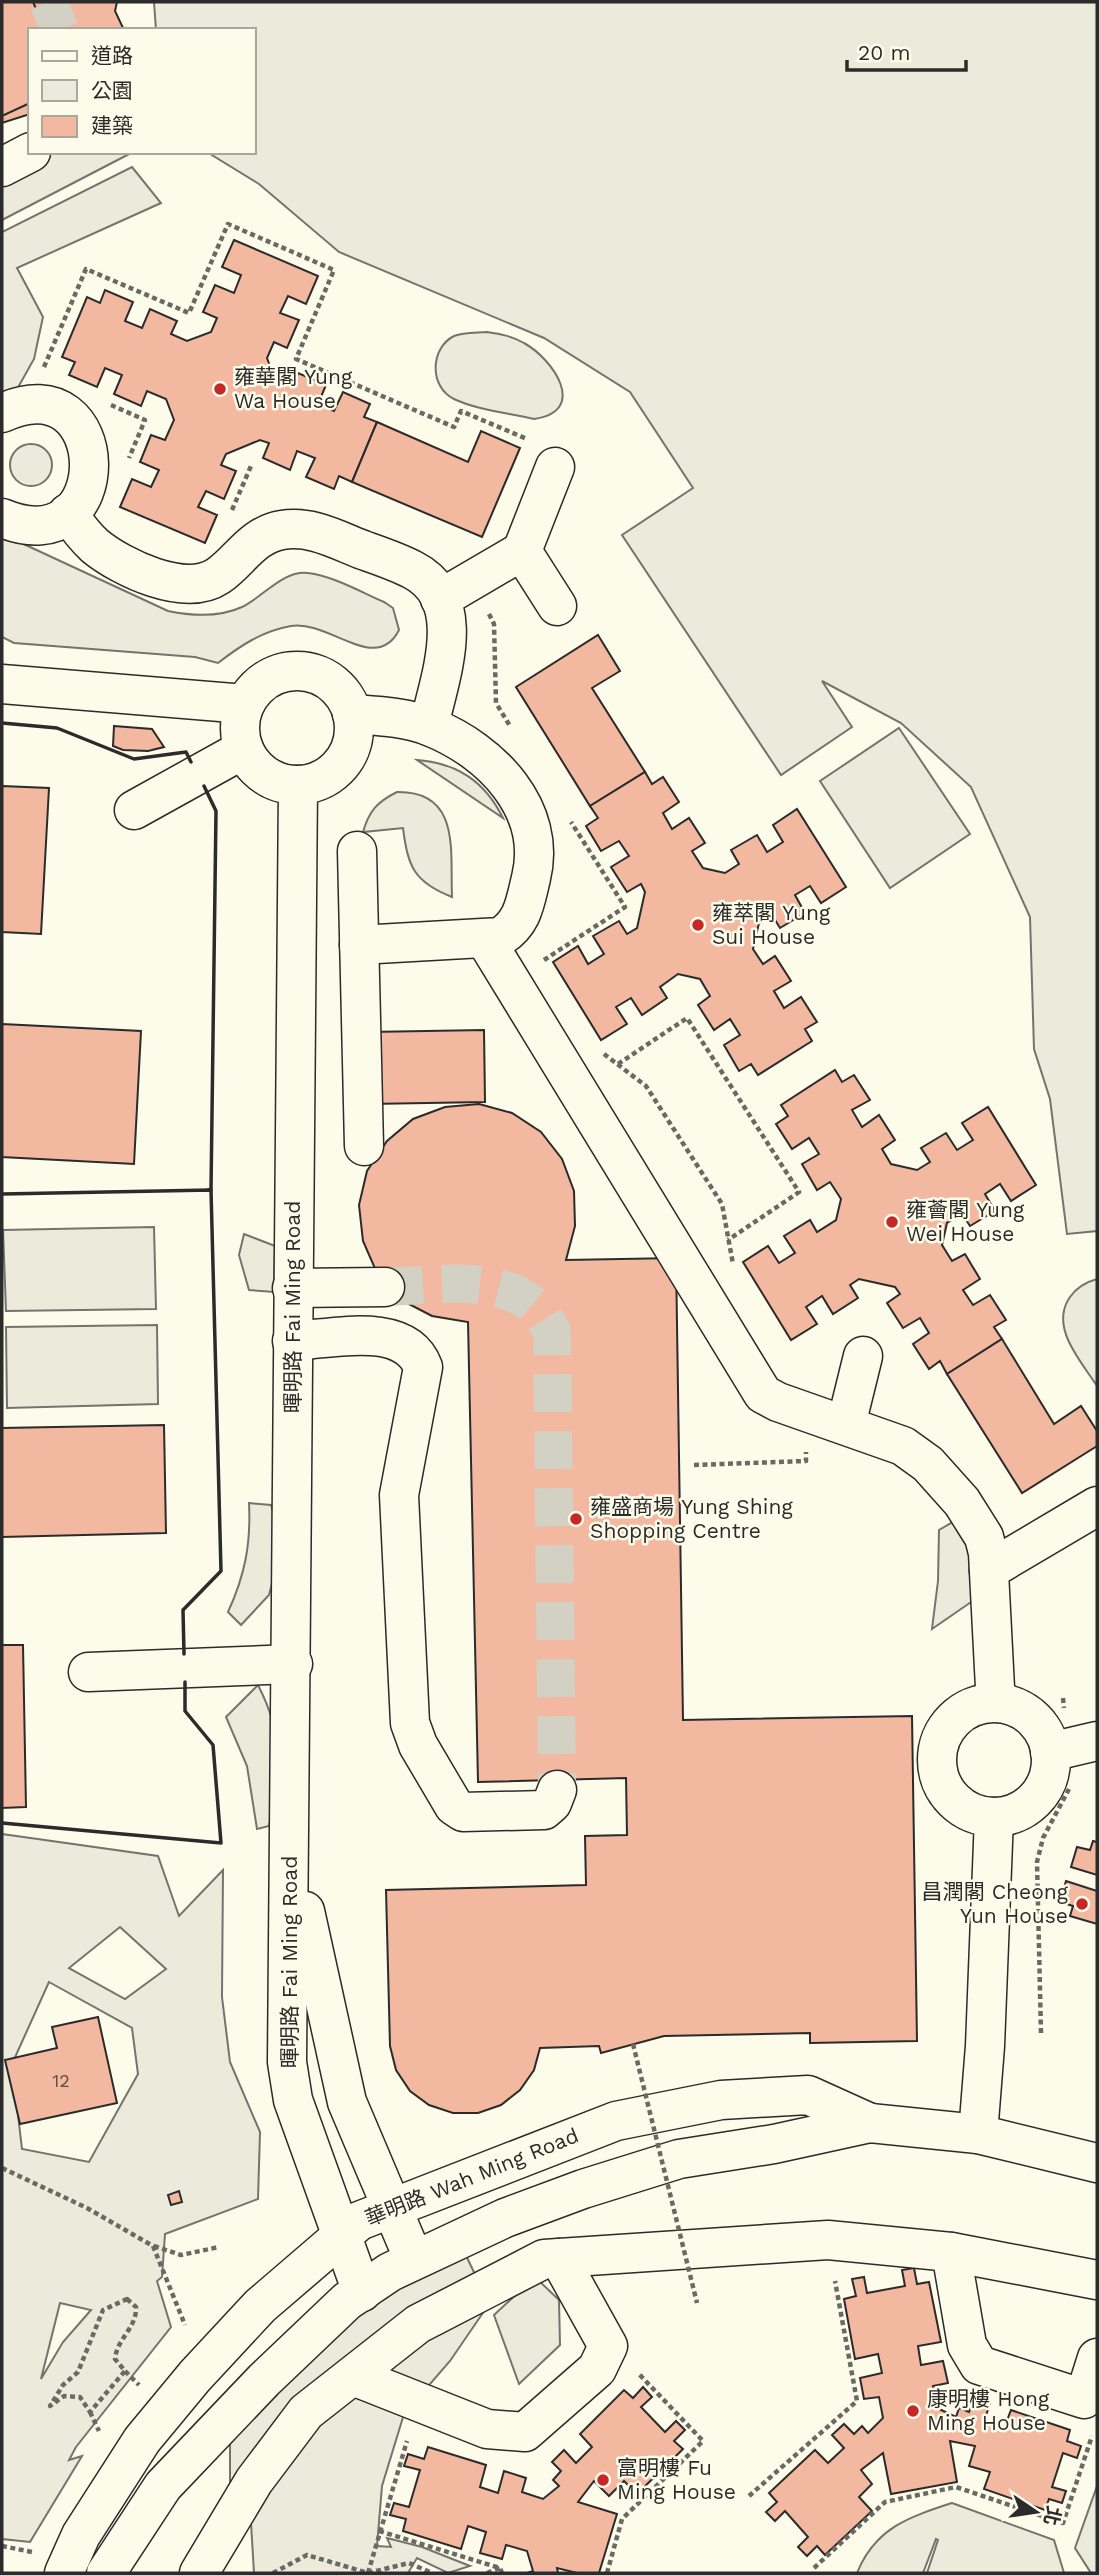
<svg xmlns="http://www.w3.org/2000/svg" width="1099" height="2575" font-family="'Work Sans','Noto Sans TC',sans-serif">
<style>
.green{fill:#ecebdb;stroke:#74746e;stroke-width:2;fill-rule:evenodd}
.parking{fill:#eceadb;stroke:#74746e;stroke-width:2}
.building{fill:#f2b8a0;stroke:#2b2b2b;stroke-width:2}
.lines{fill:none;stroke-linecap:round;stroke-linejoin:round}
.minor-tunnel{stroke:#d3d1c4;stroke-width:38;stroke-dasharray:38 19;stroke-linecap:butt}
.minor-casing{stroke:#2b2b2b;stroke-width:41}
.path{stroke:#6a6964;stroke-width:4.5;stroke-dasharray:5 3.5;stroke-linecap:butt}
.minor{stroke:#fdfbea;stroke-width:38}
.path-bridge{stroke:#6a6964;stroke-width:4.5;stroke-dasharray:5 3.5;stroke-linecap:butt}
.wall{stroke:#2b2b2b;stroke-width:3.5}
.poi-dot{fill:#c62828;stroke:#fdfbea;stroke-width:2.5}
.labels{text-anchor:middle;stroke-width:5;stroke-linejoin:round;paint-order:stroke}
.number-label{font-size:18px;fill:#5d4e48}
.poi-label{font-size:21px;fill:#2b2b2b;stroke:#fdfbea;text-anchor:start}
.street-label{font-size:21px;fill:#2b2b2b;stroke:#fdfbea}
</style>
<rect width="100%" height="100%" fill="#fdfbea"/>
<!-- green -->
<g class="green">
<path d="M154,2H1097V1231L1067,1234L1050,1099L1034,1049L1030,917L971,787L901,723L822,681L852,727L781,775L622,535L693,488L630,392L544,338L339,252L259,184L207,152H254V30H156Z"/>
<path d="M132,167L161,203L17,268L43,317L34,359L16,391L2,396V232Z"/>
<path d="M487,332C500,334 512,336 524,343C553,359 589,411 534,419C509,413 477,410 454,399C429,387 430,348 454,336C464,332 477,333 487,332Z"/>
<circle cx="31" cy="465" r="21"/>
<path d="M2,534L168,611C192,616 218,618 242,607C263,597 283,570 308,573C333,576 361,592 384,602L393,608L399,630C376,675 330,620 291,626C262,631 240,646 218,663L195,657L14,643L2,637Z"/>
<path d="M899,728L970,834L890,888L820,781Z"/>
<path d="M417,760C458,763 485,782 503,818Z"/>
<path d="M397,792C461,791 450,851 452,897C414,882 408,867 403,828L363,832C369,811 377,802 397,792Z"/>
<path d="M154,1227L156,1309L6,1311L3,1230Z"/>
<path d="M244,1234L275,1246L274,1292L249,1290L239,1255Z"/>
<path d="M1097,1279V1386C1081,1361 1049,1327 1070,1297C1077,1287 1086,1282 1097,1279Z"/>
<path d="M157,1325L158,1404L7,1408L6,1327Z"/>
<path d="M249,1503L271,1505L283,1543L269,1595L241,1625L228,1612C245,1575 251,1544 249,1503Z"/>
<path d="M958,1519L978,1557L974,1600L932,1629L938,1581L939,1530Z"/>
<path d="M258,1685C285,1738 281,1769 269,1826L257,1829L247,1766L226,1717Z"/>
<path d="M2,1834L158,1856L179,1916L223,1870L222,1997L230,2062L260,2132L258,2199L165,2234L162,2277L157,2281L171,2327L76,2447L69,2460L82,2456L30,2542L2,2539ZM120,1927L166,1969L125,1999L69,1968ZM49,1982L132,2028L138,2074L89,2162L22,2149L12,2064ZM60,2303L91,2310L63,2342L41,2379Z"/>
<path d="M462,2247L489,2304L450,2361L404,2414L382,2486L377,2546L391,2547L387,2538L422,2547L470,2566L448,2573L417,2558L408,2573H254L251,2523L230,2496V2443L332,2300Z"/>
<path d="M535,2277L559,2300L560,2345L519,2384L494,2315Z"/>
<path d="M1097,2486V2573H1091L1075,2548Z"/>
<path d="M952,2503L1054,2540L1064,2573H927L938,2540L936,2539L923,2573H857C875,2528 909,2517 952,2503Z"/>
</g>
<!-- parking -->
<path class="parking" d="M43,152H133L2,220V176Z"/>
<!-- building -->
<g class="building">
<path d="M2,2H117L115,11L124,30H30V114L2,123Z"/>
<path d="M2,2H33L46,30H30V103L2,116Z"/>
<path d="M234,240L318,276L306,304L288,296L280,313L299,320L287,348L274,342L267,358L275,379L293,387L298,373L326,385L318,404L334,411L343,392L370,404L364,417L377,422L352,482L339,476L334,489L306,477L315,458L297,451L290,470L263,458L269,443L260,440L226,454L221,465L236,471L224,499L206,491L198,507L217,515L205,543L120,507L132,479L151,487L159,470L140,462L151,435L165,440L174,420L166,399L147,391L141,406L114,394L122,375L105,368L97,387L69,375L75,362L62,357L87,297L100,303L105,290L133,302L125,321L142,328L150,309L177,321L171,334L187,341L211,332L217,318L203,312L215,285L234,293L241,275L222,267Z"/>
<path d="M377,422L468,462L481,431L520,448L482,537L352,482Z"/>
<path d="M598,635L620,671L592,688L645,772L590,806L516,687Z"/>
<path d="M114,726L152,729L164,747L148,751L123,750L113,746Z"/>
<path d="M645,772L652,784L663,777L679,802L663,813L672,829L689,818L705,843L692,851L703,868L725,873L739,864L731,850L757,835L767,852L783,842L773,825L797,809L846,887L821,903L810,886L795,895L805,913L780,928L772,915L759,923L753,949L763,964L775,956L791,981L774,991L784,1008L801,997L817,1022L805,1029L812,1041L758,1075L751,1064L739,1071L724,1045L740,1035L730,1019L714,1030L698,1005L710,996L700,979L678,974L660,987L667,998L642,1015L631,998L616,1007L627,1024L601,1040L553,962L578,946L588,964L604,954L593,936L619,921L627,934L637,928L645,892L641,884L627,892L611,867L629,856L619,841L601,851L586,826L598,818L590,806Z"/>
<path d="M2,786L49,788L41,934L2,932Z"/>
<path d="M2,1024L141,1031L134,1164L2,1157Z"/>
<path d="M484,1030L485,1102L369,1104L368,1032Z"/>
<path d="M835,1070L842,1082L854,1075L870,1100L852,1110L862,1127L879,1115L895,1140L882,1149L891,1164L917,1170L930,1162L921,1148L946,1133L957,1150L973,1140L962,1123L988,1107L1036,1185L1011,1201L1000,1184L985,1194L995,1211L970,1226L962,1214L947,1223L942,1245L952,1261L965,1254L980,1279L963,1290L973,1305L990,1295L1006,1320L994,1327L1002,1339L947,1374L940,1361L929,1369L913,1344L929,1333L920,1318L903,1328L887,1303L900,1294L895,1287L859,1279L850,1285L858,1298L833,1314L822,1296L806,1307L817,1324L791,1340L743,1262L768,1246L779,1263L795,1253L784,1236L810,1220L817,1232L836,1220L841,1199L830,1182L817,1190L802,1164L819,1154L809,1138L792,1149L776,1124L788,1116L781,1105Z"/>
<path d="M479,1104L512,1113L541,1132L562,1159L574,1191L575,1226L566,1260L676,1258L683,1720L912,1716L917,2041L810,2043V2033L664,2036L601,2053L599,2046L540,2048L534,2070L520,2090L501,2105L478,2113H453L429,2105L410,2091L396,2070L390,2046L386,1890L586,1885L585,1836L627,1835L626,1778L478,1782L468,1322L432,1316L401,1300L377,1273L363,1241L359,1205L367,1171L387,1141L413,1119L445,1107Z"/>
<path d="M1002,1339L1054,1424L1081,1406L1097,1431V1446L1022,1493L947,1374Z"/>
<path d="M164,1425L166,1533L2,1537V1428Z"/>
<path d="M2,1645H23L26,1807L2,1808Z"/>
<path d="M1093,1841L1097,1842V1875L1071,1867L1077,1847L1090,1850Z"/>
<path d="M1066,1881L1097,1891V1924L1070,1916L1073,1906L1060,1902Z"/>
<path d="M98,2017L117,2103L20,2124L5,2060L57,2048L52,2027Z"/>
<path d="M179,2191L182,2202L171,2205L168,2195Z"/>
<path d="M914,2268L917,2284L929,2282L941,2342L918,2346L921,2365L943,2361L948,2383L933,2386L937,2408L956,2417L959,2408L969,2412L974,2399L990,2404L984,2421L1004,2428L1011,2410L1070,2430L1067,2441L1081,2446L1077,2458L1063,2453L1052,2487L1066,2491L1062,2503L1049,2499L1045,2510L984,2489L990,2472L969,2466L975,2446L950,2441L957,2482L891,2494L883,2453L861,2470L872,2484L859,2497L872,2511L825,2555L817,2546L807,2556L798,2547L808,2537L785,2511L775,2521L766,2512L777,2502L769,2493L815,2450L828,2463L844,2448L832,2435L844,2424L854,2434L862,2426L868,2433L883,2418L879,2397L864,2399L860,2378L882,2373L878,2354L855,2359L844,2299L856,2296L852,2279L864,2277L867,2293L905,2286L902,2270Z"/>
<path d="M643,2387L652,2397L641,2407L665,2432L676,2421L685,2430L674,2441L683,2449L637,2494L624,2481L609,2496L594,2481L578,2502L617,2514L599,2573H577L557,2568L558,2573H527L533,2571L527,2551L506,2545L502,2559L480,2553L486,2532L468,2526L461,2549L403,2531L406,2519L390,2515L394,2503L409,2507L420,2470L404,2466L408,2454L424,2459L428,2447L486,2465L480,2487L498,2493L504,2471L526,2478L522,2492L543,2499L559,2486L553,2480L561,2471L552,2462L564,2450L576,2463L592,2447L580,2434L624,2390L633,2398Z"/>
</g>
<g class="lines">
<!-- minor-tunnel -->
<g class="minor-tunnel">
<path d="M48,2L60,30"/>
<path d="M385,1287C432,1286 500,1272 537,1309C543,1315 547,1324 552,1331L557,1790"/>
</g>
<defs>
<g id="minor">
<path d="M2,167L31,152"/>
<path d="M2,413C116,360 120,567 2,518"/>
<path d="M68,513C76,525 84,536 95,546C122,568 185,598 218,576C240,561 252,535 282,530C311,525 337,540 363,550C380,556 398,562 413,570C471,600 439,679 429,726"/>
<path d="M522,551L555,467"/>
<path d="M440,599L522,551L557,606"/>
<circle cx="297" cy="728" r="57"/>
<path d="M2,684L245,704"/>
<path d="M352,714C379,716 406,717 431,727C491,751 548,809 531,878C525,903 523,923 500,937L359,945"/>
<path d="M298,785L287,2062L293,2100L362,2292"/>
<path d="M134,810L244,749"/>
<path d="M357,851L364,1146"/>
<path d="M485,939L763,1394L778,1402L903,1446L928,1464L962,1502L984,1537L988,1553L995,1688L999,1703"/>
<path d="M292,1288L385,1287"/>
<path d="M292,1341C332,1339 405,1320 423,1367L399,1495L410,1723L418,1745L454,1806L463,1812L544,1810L552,1803L557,1790"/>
<path d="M846,1425L863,1356"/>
<path d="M989,1570L1097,1506"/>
<path d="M88,1672L293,1664"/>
<circle cx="994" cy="1760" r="57"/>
<path d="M1050,1752L1097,1741"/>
<path d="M305,1911L347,2102L414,2260"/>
<path d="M978,2134L985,2046L994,1817"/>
<path d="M951,2252L967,2345L979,2365L1084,2399L1097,2358"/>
<path d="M353,2376L487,2429L525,2432L597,2369L608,2346L559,2258"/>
<path d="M64,2573L81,2535L142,2440L195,2376L260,2306L359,2221L616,2121L721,2100L808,2095L870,2123"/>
<path d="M106,2573L163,2486L264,2380L347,2301L390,2272L505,2218L583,2189L679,2159L774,2144L870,2123L978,2134L1097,2163"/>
<path d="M199,2573L254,2481L306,2412L418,2324L544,2259L828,2240L951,2252L1097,2280"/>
</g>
</defs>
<!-- minor casing -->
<use href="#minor" class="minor-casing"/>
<!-- path -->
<g class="path">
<path d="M44,367L86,269L189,313L228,224L334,270L296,359L454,427L461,411L527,439"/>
<path d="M111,405L145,420L129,458"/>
<path d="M232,510L251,466"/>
<path d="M489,614L494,624L496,703L510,726"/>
<path d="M544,960L625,907L571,822"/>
<path d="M604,1054L646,1086L722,1204L733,1264"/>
<path d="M618,1064L687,1018L799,1192L728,1240"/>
<path d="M694,1465L806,1461V1452"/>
<path d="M1063,1698L1064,1708"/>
<path d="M1041,2033L1037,1862L1043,1838L1069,1789"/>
<path d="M2,2168L87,2208L153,2246L185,2325"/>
<path d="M154,2246L181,2255L219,2247"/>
<path d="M127,2299L136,2307C137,2328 117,2338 115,2359L125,2371L90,2412L80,2397L64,2396L50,2406L63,2385L78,2372L103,2310Z"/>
<path d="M125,2371L139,2385"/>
<path d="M90,2412L99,2431"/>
<path d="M749,2496L857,2401L835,2281"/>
<path d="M379,2531L500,2568L502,2573"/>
<path d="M2,2546L32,2552"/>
<path d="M814,2568L885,2502L956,2487L1063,2523L1092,2436"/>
<path d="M273,2573L307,2555L368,2573L409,2563L432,2573"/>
<path d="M368,2573L407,2441"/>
<path d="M487,2573L500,2568"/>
<path d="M607,2573L622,2519L703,2441L639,2374"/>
</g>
<!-- minor -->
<use href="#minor" class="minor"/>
<!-- path-bridge -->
<path class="path-bridge" d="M633,2044L697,2303"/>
<!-- wall -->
<g class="wall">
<path d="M2,723L57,728L134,759L186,752L191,762"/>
<path d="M204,786L216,811L211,1190H208"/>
<path d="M2,1194L211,1190L221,1571L183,1610L184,1654"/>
<path d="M2,1823L221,1843L213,1745L185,1711V1682"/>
</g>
</g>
<!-- markers -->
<g class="poi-dot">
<circle cx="220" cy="389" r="7"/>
<circle cx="698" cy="925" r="7"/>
<circle cx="892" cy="1222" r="7"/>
<circle cx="576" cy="1519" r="7"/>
<circle cx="1082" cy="1904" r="7"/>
<circle cx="913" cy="2411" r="7"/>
<circle cx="603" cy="2480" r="7"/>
</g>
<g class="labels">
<!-- number labels -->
<g class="number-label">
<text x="61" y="2087">12</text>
</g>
<!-- poi labels -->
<g class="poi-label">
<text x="234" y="384">雍華閣 Yung<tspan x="234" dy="24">Wa House</tspan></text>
<text x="712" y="920">雍萃閣 Yung<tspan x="712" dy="24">Sui House</tspan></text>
<text x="906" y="1217">雍薈閣 Yung<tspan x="906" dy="24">Wei House</tspan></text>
<text x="590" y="1514">雍盛商場 Yung Shing<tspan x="590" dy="24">Shopping Centre</tspan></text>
<text x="1068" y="1899" text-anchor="end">昌潤閣 Cheong<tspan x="1068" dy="24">Yun House</tspan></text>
<text x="927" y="2406">康明樓 Hong<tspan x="927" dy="24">Ming House</tspan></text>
<text x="617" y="2475">富明樓 Fu<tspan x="617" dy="24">Ming House</tspan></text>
</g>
<!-- street labels -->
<g class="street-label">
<text transform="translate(293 1307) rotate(-90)" y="7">暉明路 Fai Ming Road</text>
<text transform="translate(290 1962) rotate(-90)" y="7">暉明路 Fai Ming Road</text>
<text transform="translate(472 2177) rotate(-22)" y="7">華明路 Wah Ming Road</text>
</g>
</g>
<!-- border -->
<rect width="1099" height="2575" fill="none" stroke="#2b2b2b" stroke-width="7"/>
<!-- legend -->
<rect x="28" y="28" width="228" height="126" fill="#fdfbea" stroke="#a9a89e" stroke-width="2"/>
<rect x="42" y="51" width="35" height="10" fill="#fdfbea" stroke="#a9a89e" stroke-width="2"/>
<text x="91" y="63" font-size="21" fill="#2b2b2b">道路</text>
<rect x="42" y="80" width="35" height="21" fill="#ecebdb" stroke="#a9a89e" stroke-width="2"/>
<text x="91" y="98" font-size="21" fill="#2b2b2b">公園</text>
<rect x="42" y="116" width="35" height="21" fill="#f2b8a0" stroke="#a9a89e" stroke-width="2"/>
<text x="91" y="133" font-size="21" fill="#2b2b2b">建築</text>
<!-- north arrow -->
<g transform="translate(1036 2512) rotate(103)" stroke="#fdfbea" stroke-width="5" paint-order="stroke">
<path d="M0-5L12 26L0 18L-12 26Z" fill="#2b2b2b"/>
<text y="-10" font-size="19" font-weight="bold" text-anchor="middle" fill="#2b2b2b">北</text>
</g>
<!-- scale -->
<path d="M847 60v10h119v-10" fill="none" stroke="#2b2b2b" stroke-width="3.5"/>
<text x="858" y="60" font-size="21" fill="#2b2b2b" stroke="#fdfbea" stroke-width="5" paint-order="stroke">20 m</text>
</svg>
